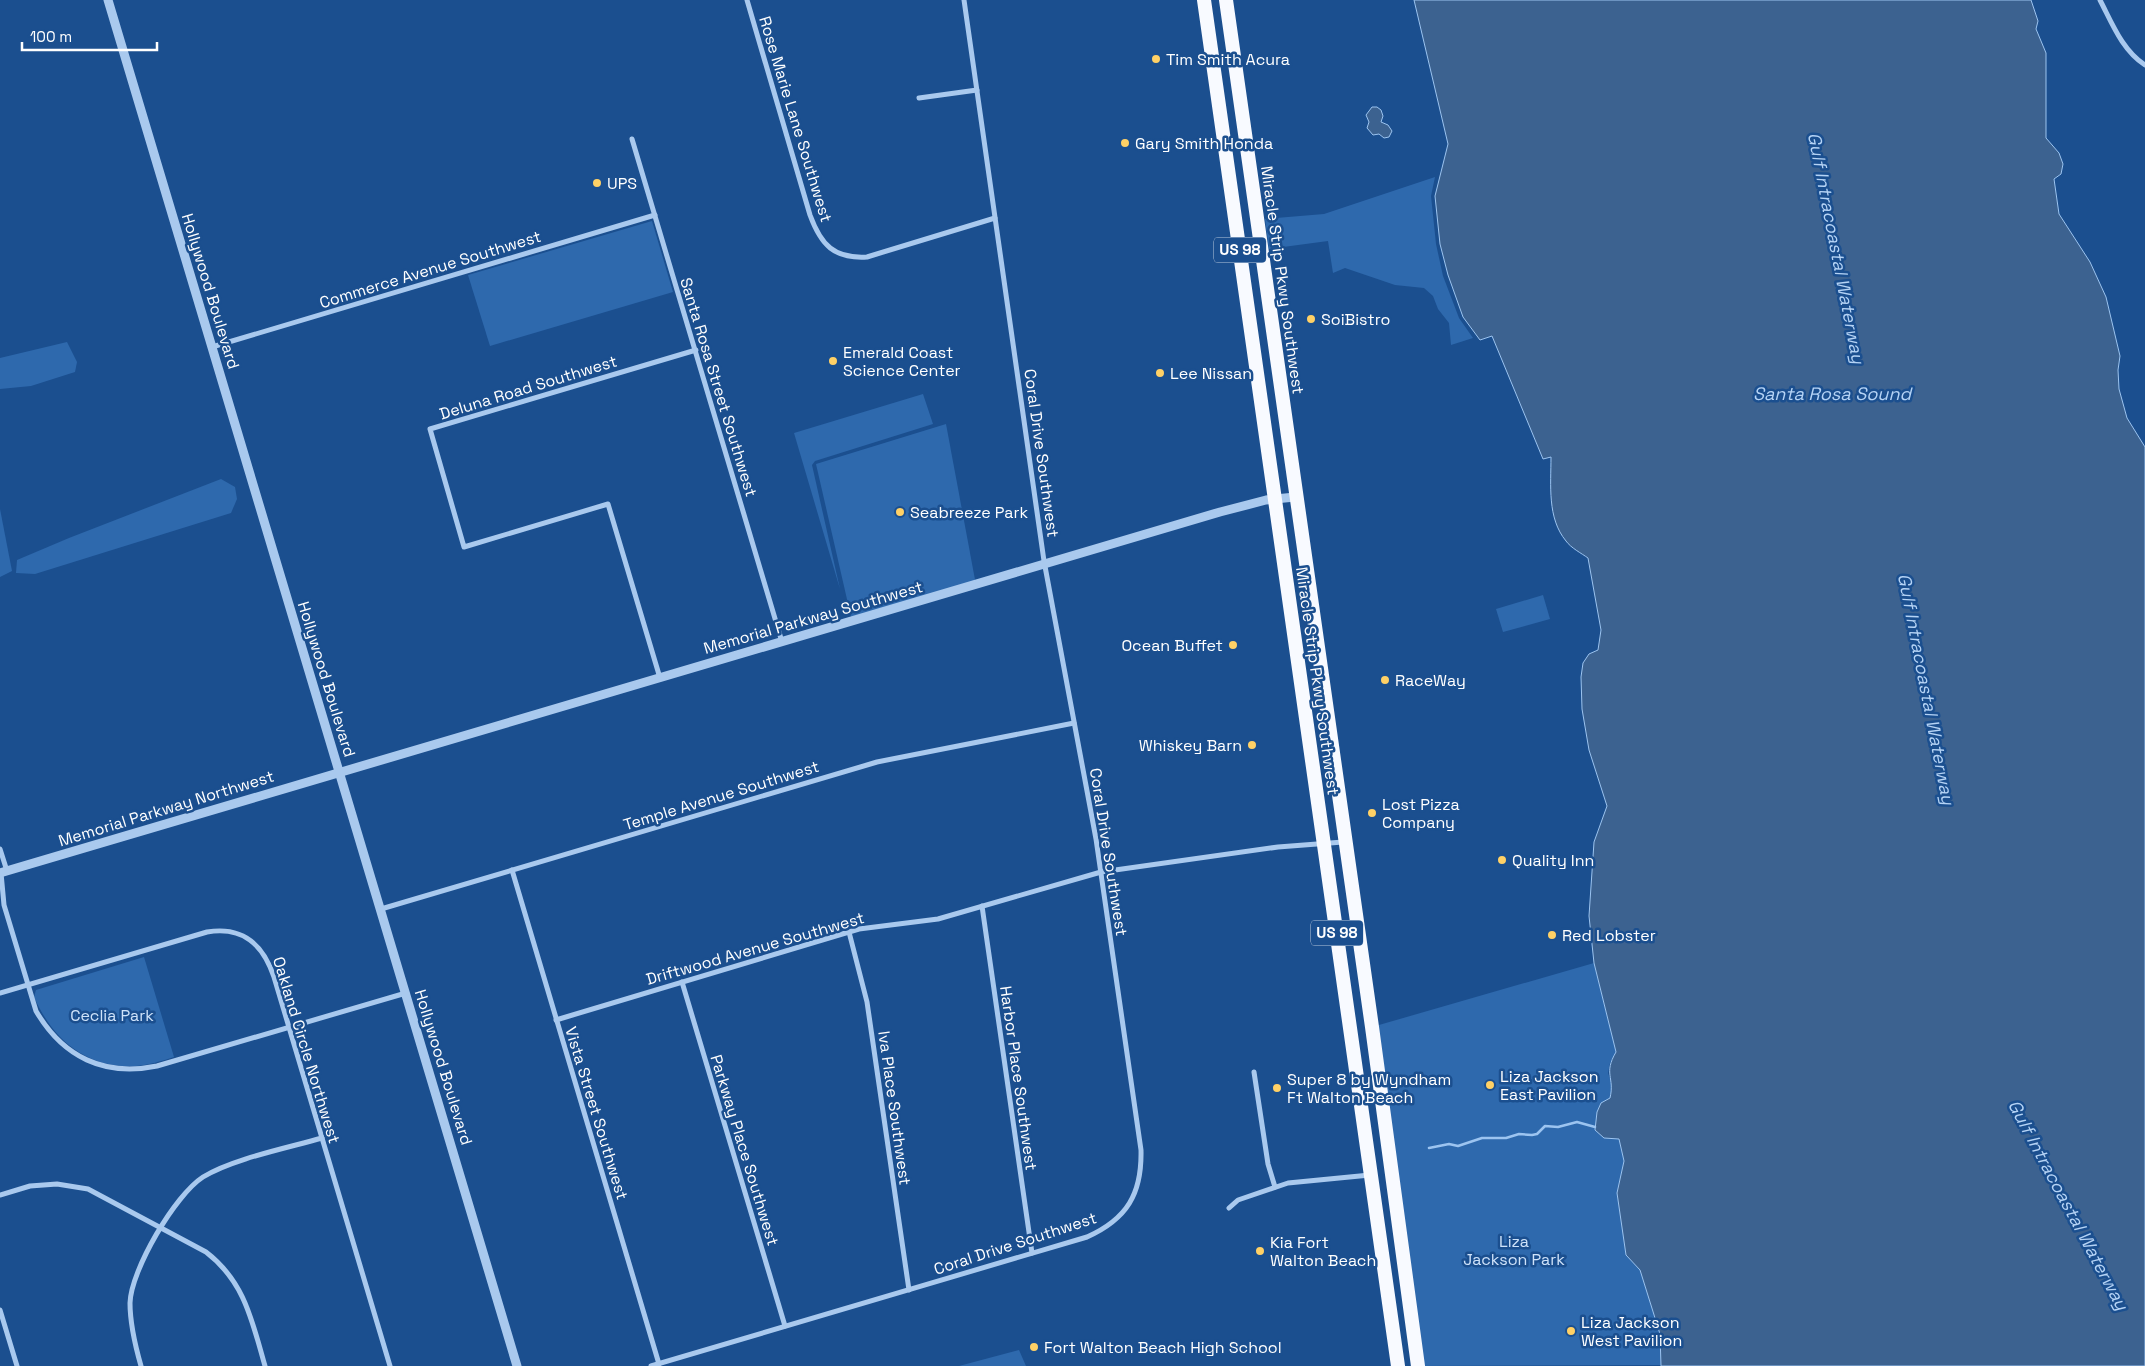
<svg xmlns="http://www.w3.org/2000/svg" width="2145" height="1366" font-family="'Space Grotesk',sans-serif">
<style>
.green{fill:#2e69ad}
.water{fill:#3c6290;stroke:#9cc4f0}
.lines{fill:none;stroke-linecap:round;stroke-linejoin:round}
.stream{stroke:#9cc4f0;stroke-width:2.5}
.minor{stroke:#a9c9ee;stroke-width:5}
.tertiary{stroke:#a9c9ee;stroke-width:9}
.trunk{stroke:#f8faff;stroke-width:14}
.poi-dot{fill:#ffd166;stroke:#1b4f8f;stroke-width:2}
.labels{text-anchor:middle;stroke-width:5;stroke-linejoin:round;paint-order:stroke}
.shield{fill:#1b4f8f;stroke:#bbcadd;stroke-width:1}
.shield-label{font-size:15px;font-weight:bold;fill:#fff}
.poi-label{font-size:16px;fill:#fff;stroke:#1b4f8f;text-anchor:start}
.street-label{font-size:16px;fill:#fff;stroke:#1b4f8f}
.park-label{font-size:16px;fill:#cfe3fa;stroke:#1b4f8f}
.water-label{font-size:18px;font-style:italic;fill:#b5d3f5;stroke:#1b4f8f}
</style>
<rect width="100%" height="100%" fill="#1b4f8f"/>
<!-- green -->
<g class="green">
<path d="M1435,177L1431,196L1436,244L1443,276L1459,318L1473,338L1451,345L1449,323L1438,309L1433,296L1424,288L1395,285L1345,268L1333,273L1328,241L1269,249L1265,219L1324,214Z"/>
<path d="M652,221L673,292L490,346L468,275Z"/>
<path d="M67,342L77,362L75,372L31,386L0,389V358Z"/>
<path d="M923,394L933,424L815,461L812,465L840,589L794,433Z"/>
<path d="M946,424L976,585L852,621L816,464Z"/>
<path d="M221,479L235,487L237,499L231,513L35,574L16,573L17,560L69,538Z"/>
<path d="M0,509L12,571L0,577Z"/>
<path d="M1543,595L1550,619L1503,632L1496,609Z"/>
<path d="M144,957L174,1057C162,1061 149,1065 136,1066C87,1069 53,1040 34,997L36,990Z"/>
<path d="M1594,963L1616,1052L1610,1063L1608,1073L1613,1087L1604,1138H1619L1624,1161L1617,1193L1626,1255L1640,1270L1660,1334L1661,1365L1419,1366L1372,1027Z"/>
<path d="M1019,1350L1026,1366H959Z"/>
</g>
<!-- water -->
<g class="water">
<path d="M1414,0H2031L2038,21L2036,29L2046,53V138L2059,153L2063,164L2061,174L2054,179L2059,214L2090,262L2106,297L2120,356L2118,370L2119,389L2127,418L2145,447V1366H1661L1660,1334L1640,1270L1626,1255L1617,1193L1624,1161L1619,1139L1604,1138L1595,1130L1597,1112L1601,1103L1610,1098C1615,1077 1603,1074 1616,1052L1594,963L1589,916L1594,842L1607,806L1589,750L1582,709L1581,677L1583,663L1589,654L1598,650L1601,630L1588,558C1581,553 1571,548 1566,541C1547,518 1551,485 1551,457L1543,459L1492,336L1480,340L1463,317L1448,275L1440,244L1435,196L1448,144Z"/>
<path d="M1372,107H1377L1381,110L1383,116L1381,122L1388,125L1392,131L1389,137L1384,138L1379,134L1373,135L1367,128L1369,122L1366,115Z"/>
</g>
<g class="lines">
<!-- stream -->
<path class="stream" d="M1429,1148L1449,1144L1458,1146L1482,1138H1506L1519,1134L1532,1135L1537,1134L1545,1126L1558,1127L1577,1122L1595,1127"/>
<!-- minor -->
<g class="minor">
<path d="M747,0L810,215C821,245 834,259 867,257L995,218"/>
<path d="M2100,0C2112,23 2122,50 2145,65"/>
<path d="M919,98L977,90"/>
<path d="M632,139L782,642"/>
<path d="M212,347L655,215"/>
<path d="M660,678L608,504L464,547L430,429L696,350"/>
<path d="M0,849L7,871"/>
<path d="M512,870L659,1364"/>
<path d="M1,873L4,905L36,1011C63,1057 104,1077 157,1066L406,993"/>
<path d="M982,906L1032,1253"/>
<path d="M381,909L877,762L1074,723"/>
<path d="M849,932L867,1002L909,1290"/>
<path d="M682,982L785,1326"/>
<path d="M0,993L207,932C243,926 263,944 274,977L390,1366"/>
<path d="M556,1020L859,929L938,919L1101,872L1278,847L1343,842"/>
<path d="M1254,1072L1268,1164L1275,1187"/>
<path d="M0,1195L30,1186L57,1184L88,1189L206,1252C245,1282 252,1321 265,1366"/>
<path d="M1229,1208L1238,1200L1288,1183L1370,1175"/>
<path d="M0,1310L17,1366"/>
<path d="M141,1366C135,1345 130,1325 130,1303C131,1270 175,1195 203,1177C232,1159 287,1148 322,1138"/>
<path d="M651,1366L1087,1237C1127,1219 1142,1194 1141,1150L1096,839L1044,561L964,0"/>
</g>
<!-- tertiary -->
<g class="tertiary">
<path d="M108,0L517,1366"/>
<path d="M0,873L1220,512L1266,500L1295,497"/>
</g>
<!-- trunk -->
<g class="trunk">
<path d="M1204,0L1398,1366"/>
<path d="M1226,0L1372,1027L1418,1366"/>
</g>
</g>
<!-- markers -->
<g class="poi-dot">
<circle cx="1156" cy="59" r="5"/>
<circle cx="1125" cy="143" r="5"/>
<circle cx="597" cy="183" r="5"/>
<circle cx="1311" cy="319" r="5"/>
<circle cx="833" cy="361" r="5"/>
<circle cx="1160" cy="373" r="5"/>
<circle cx="900" cy="512" r="5"/>
<circle cx="1233" cy="645" r="5"/>
<circle cx="1385" cy="680" r="5"/>
<circle cx="1252" cy="745" r="5"/>
<circle cx="1372" cy="813" r="5"/>
<circle cx="1502" cy="860" r="5"/>
<circle cx="1552" cy="935" r="5"/>
<circle cx="1490" cy="1085" r="5"/>
<circle cx="1277" cy="1088" r="5"/>
<circle cx="1260" cy="1251" r="5"/>
<circle cx="1571" cy="1331" r="5"/>
<circle cx="1034" cy="1347" r="5"/>
</g>
<g class="labels">
<!-- shield labels -->
<g class="shield">
<rect x="1214" y="237.5" width="52" height="25" rx="4"/>
<rect x="1311" y="920.5" width="52" height="25" rx="4"/>
</g>
<g class="shield-label">
<text x="1240" y="255">US 98</text>
<text x="1337" y="938">US 98</text>
</g>
<!-- poi labels -->
<g class="poi-label">
<text x="1166" y="65">Tim Smith Acura</text>
<text x="1135" y="149">Gary Smith Honda</text>
<text x="607" y="189">UPS</text>
<text x="1321" y="325">SoiBistro</text>
<text x="843" y="358">Emerald Coast<tspan x="843" dy="18">Science Center</tspan></text>
<text x="1170" y="379">Lee Nissan</text>
<text x="910" y="518">Seabreeze Park</text>
<text x="1223" y="651" text-anchor="end">Ocean Buffet</text>
<text x="1395" y="686">RaceWay</text>
<text x="1242" y="751" text-anchor="end">Whiskey Barn</text>
<text x="1382" y="810">Lost Pizza<tspan x="1382" dy="18">Company</tspan></text>
<text x="1512" y="866">Quality Inn</text>
<text x="1562" y="941">Red Lobster</text>
<text x="1500" y="1082">Liza Jackson<tspan x="1500" dy="18">East Pavilion</tspan></text>
<text x="1287" y="1085">Super 8 by Wyndham<tspan x="1287" dy="18">Ft Walton Beach</tspan></text>
<text x="1270" y="1248">Kia Fort<tspan x="1270" dy="18">Walton Beach</tspan></text>
<text x="1581" y="1328">Liza Jackson<tspan x="1581" dy="18">West Pavilion</tspan></text>
<text x="1044" y="1353">Fort Walton Beach High School</text>
</g>
<!-- street labels -->
<g class="street-label">
<text transform="translate(796 119) rotate(73)" y="6">Rose Marie Lane Southwest</text>
<text transform="translate(430 269) rotate(-17)" y="6">Commerce Avenue Southwest</text>
<text transform="translate(1283 280) rotate(82)" y="6">Miracle Strip Pkwy Southwest</text>
<text transform="translate(211 291) rotate(73)" y="6">Hollywood Boulevard</text>
<text transform="translate(528 387) rotate(-17)" y="6">Deluna Road Southwest</text>
<text transform="translate(719 387) rotate(73)" y="6">Santa Rosa Street Southwest</text>
<text transform="translate(1042 453) rotate(82)" y="6">Coral Drive Southwest</text>
<text transform="translate(813 617) rotate(-16)" y="6">Memorial Parkway Southwest</text>
<text transform="translate(327 679) rotate(73)" y="6">Hollywood Boulevard</text>
<text transform="translate(1318 681) rotate(82)" y="6">Miracle Strip Pkwy Southwest</text>
<text transform="translate(721 795) rotate(-17)" y="6">Temple Avenue Southwest</text>
<text transform="translate(166 808) rotate(-17)" y="6">Memorial Parkway Northwest</text>
<text transform="translate(1109 852) rotate(81)" y="6">Coral Drive Southwest</text>
<text transform="translate(755 948) rotate(-16)" y="6">Driftwood Avenue Southwest</text>
<text transform="translate(307 1050) rotate(73)" y="6">Oakland Circle Northwest</text>
<text transform="translate(444 1067) rotate(73)" y="6">Hollywood Boulevard</text>
<text transform="translate(1019 1078) rotate(82)" y="6">Harbor Place Southwest</text>
<text transform="translate(895 1108) rotate(82)" y="6">Iva Place Southwest</text>
<text transform="translate(597 1113) rotate(73)" y="6">Vista Street Southwest</text>
<text transform="translate(745 1150) rotate(73)" y="6">Parkway Place Southwest</text>
<text transform="translate(1015 1243) rotate(-18)" y="6">Coral Drive Southwest</text>
</g>
<!-- park labels -->
<g class="park-label">
<text x="112" y="1021">Ceclia Park</text>
<text x="1514" y="1247">Liza<tspan x="1514" dy="18">Jackson Park</tspan></text>
</g>
<!-- water labels -->
<g class="water-label">
<text transform="translate(1836 248) rotate(79)" y="6">Gulf Intracoastal Waterway</text>
<text x="1832" y="400">Santa Rosa Sound</text>
<text transform="translate(1926 689) rotate(79)" y="6">Gulf Intracoastal Waterway</text>
<text transform="translate(2068 1205) rotate(62)" y="6">Gulf Intracoastal Waterway</text>
</g>
</g>
<!-- scale -->
<path d="M22 42v8h135v-8" fill="none" stroke="#ffffff" stroke-width="2.5"/>
<text x="30" y="42" font-size="15" fill="#ffffff" stroke="#1b4f8f" stroke-width="4" paint-order="stroke">100 m</text>
</svg>
